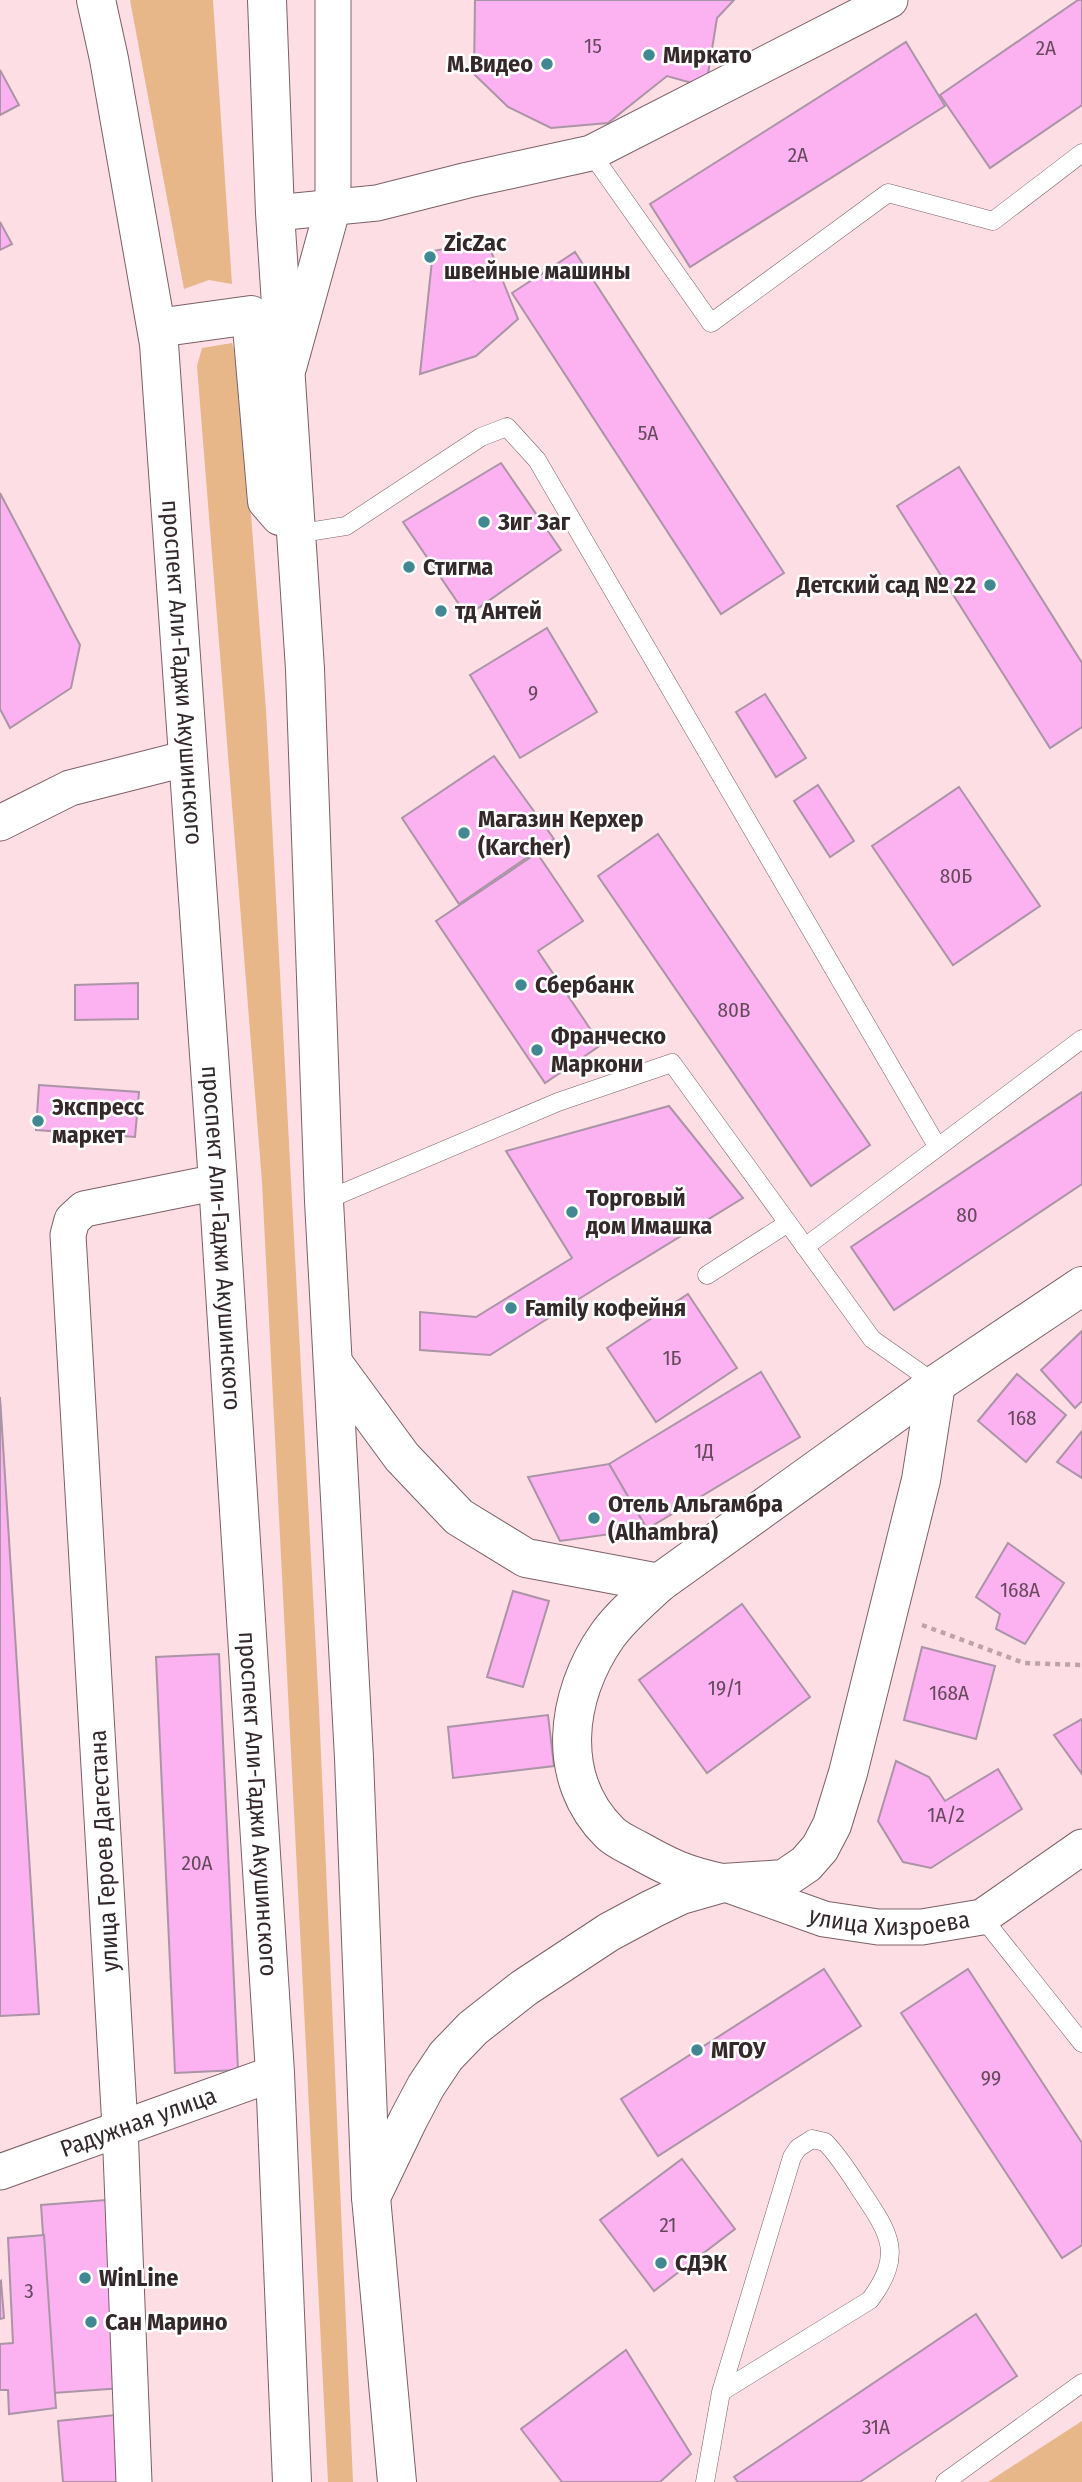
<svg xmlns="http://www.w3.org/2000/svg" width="1082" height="2482" font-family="'Fira Sans Condensed',sans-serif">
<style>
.green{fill:#e7b78a}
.building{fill:#fcb1f1;stroke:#aa94a6;stroke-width:2}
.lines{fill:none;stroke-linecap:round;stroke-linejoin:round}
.lane-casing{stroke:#7c6067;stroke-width:19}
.street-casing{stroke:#7c6067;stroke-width:37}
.secondary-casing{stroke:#7c6067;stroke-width:40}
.primary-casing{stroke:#7c6067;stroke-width:40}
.path{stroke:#bca3a8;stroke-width:4.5;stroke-dasharray:5 5;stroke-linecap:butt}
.lane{stroke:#fff;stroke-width:18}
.street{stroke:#fff;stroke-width:35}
.secondary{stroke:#fff;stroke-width:38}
.primary{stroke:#fff;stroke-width:38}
.poi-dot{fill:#428893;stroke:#fff;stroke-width:2.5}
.labels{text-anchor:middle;stroke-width:5;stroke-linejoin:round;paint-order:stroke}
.number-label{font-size:21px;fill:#664a5c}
.poi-label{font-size:24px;font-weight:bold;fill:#34282b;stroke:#fff;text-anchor:start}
.street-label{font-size:24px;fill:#34282b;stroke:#fff}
</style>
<rect width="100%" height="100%" fill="#fedee5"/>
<!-- green -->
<g class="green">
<path d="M130,0H213L232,284L209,280L184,289Z"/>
<path d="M232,343L240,371L266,710L319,1708L353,2482H328L262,1182L197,366L202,348Z"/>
<path d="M1082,2421V2482H988Z"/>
</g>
<!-- building -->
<g class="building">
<path d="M475,0H734L717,18L706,87L667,76L608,123L551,128L508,107L474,74Z"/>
<path d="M1078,0H1082V105L990,168L940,95Z"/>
<path d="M906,42L945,106L690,267L650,204Z"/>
<path d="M0,70L19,105L0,115Z"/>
<path d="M0,222L12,244L0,250Z"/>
<path d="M487,241L518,319L476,356L420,374L433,251Z"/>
<path d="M575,252L784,573L721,614L512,293Z"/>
<path d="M501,463L561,550L467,616L403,522Z"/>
<path d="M959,467L1082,663V727L1050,748L897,506Z"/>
<path d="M0,493L80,645L71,688L10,728L0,709Z"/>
<path d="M547,628L597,712L520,758L470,675Z"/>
<path d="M765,694L806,758L776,777L736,712Z"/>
<path d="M494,756L554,839L459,904L402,818Z"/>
<path d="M818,785L854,841L830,857L794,801Z"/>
<path d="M959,787L1040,906L953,965L872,846Z"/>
<path d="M658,834L870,1145L811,1186L598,876Z"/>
<path d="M537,853L583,921L538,951L601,1045L545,1083L436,921Z"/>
<path d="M138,983V1019L75,1020V985Z"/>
<path d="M39,1085L139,1092L135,1137L36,1130Z"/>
<path d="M1082,1092V1184L894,1310L851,1247Z"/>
<path d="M669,1106L743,1198L606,1282L490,1355L420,1350V1312L476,1317L572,1258L506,1151Z"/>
<path d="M688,1294L737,1368L656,1422L607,1348Z"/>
<path d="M1082,1331V1401L1075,1408L1041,1370Z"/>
<path d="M761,1372L800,1437L647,1529L609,1464Z"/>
<path d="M1017,1374L1066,1415L1026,1462L978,1421Z"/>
<path d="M0,1397L39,2014L0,2016Z"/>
<path d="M1082,1431V1478L1057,1462Z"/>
<path d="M609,1464L647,1529L560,1541L528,1477Z"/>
<path d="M1008,1543L1064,1583L1025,1644L996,1629L1000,1614L976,1597Z"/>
<path d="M513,1591L549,1601L523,1687L487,1677Z"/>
<path d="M742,1604L810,1697L707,1773L639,1680Z"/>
<path d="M922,1647L995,1666L976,1739L904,1720Z"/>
<path d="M219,1654L238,2070L175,2073L156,1657Z"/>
<path d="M548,1715L554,1766L453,1778L448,1727Z"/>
<path d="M1082,1719V1774L1054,1735Z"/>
<path d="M896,1761L929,1777L945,1801L998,1769L1022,1809L931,1868L903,1862L878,1821Z"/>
<path d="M824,1969L861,2026L658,2156L621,2099Z"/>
<path d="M968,1969L1082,2143V2245L1062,2258L901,2013Z"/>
<path d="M682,2159L735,2229L654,2291L600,2220Z"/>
<path d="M106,2200L122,2388L54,2393L41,2205Z"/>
<path d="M44,2235L56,2408L9,2414L8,2390H0V2344L13,2343L8,2238Z"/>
<path d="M1,2281L4,2318L0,2319V2282Z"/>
<path d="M976,2314L1017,2376L860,2482H738L734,2477Z"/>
<path d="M626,2350L691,2454L660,2482H562L521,2429Z"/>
<path d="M115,2415L121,2482H63L58,2421Z"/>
</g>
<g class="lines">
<defs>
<g id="lane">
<path d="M591,153L711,323L888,193L993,221L1082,153"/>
<path d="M295,534L346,526L481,437L507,427L537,460L937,1146"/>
<path d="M324,1201L558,1102L672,1063L872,1339L936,1384"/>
<path d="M805,1247L1082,1039"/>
<path d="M707,1275L788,1223"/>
<path d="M982,1917L1082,2043"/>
<path d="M705,2482L721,2392L792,2157L798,2148L812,2139L825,2142C839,2156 850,2174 861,2191C890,2234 904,2254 870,2300L721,2392"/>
<path d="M945,2482L1082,2383"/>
</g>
<g id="street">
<path d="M275,213L377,203L468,180L591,153L890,0"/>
<path d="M289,366L333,207V0"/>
<path d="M0,823L70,788L188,758"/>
<path id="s1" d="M723,1883L824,1919L878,1927H922L982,1917L1082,1847"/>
<path id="s2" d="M0,2172L275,2073"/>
<path d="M134,2482L120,2127L68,1235L72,1220L84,1209L218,1182"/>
</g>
<g id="secondary">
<path d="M333,1363L402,1457L459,1517L526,1558L659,1583L936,1384L1082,1286"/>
<path d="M659,1583C641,1600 621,1616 607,1636C565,1696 555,1779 610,1833C617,1840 629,1845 638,1850C670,1868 685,1875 722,1883"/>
<path d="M371,2197L408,2120L426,2086L446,2056L473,2028L524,1988L609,1932L652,1909L681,1895L723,1883L784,1879L806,1864L820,1848L832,1825L848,1773L921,1480L936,1384"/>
</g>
<g id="primary">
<path id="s3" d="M96,0L109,59L159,344L218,1182L275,2073L292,2482"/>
<path d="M267,0L275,213L305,669L324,1201L354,1758L371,2197L397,2482"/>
<path d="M157,328L251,315L267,501L280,516"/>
</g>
</defs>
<!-- lane casing -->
<use href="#lane" class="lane-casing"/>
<!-- street casing -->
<use href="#street" class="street-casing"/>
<!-- secondary casing -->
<use href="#secondary" class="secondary-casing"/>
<!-- primary casing -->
<use href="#primary" class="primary-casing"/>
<!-- path -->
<path class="path" d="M922,1625L1024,1663L1082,1665"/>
<!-- lane -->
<use href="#lane" class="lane"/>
<!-- street -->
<use href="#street" class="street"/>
<!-- secondary -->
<use href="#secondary" class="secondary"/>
<!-- primary -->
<use href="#primary" class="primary"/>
</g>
<!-- markers -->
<g class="poi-dot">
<circle cx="649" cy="55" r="7"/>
<circle cx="547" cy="64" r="7"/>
<circle cx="430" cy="257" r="7"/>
<circle cx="484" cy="522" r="7"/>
<circle cx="409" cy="567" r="7"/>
<circle cx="990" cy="585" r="7"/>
<circle cx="441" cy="611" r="7"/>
<circle cx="464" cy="833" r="7"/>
<circle cx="521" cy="985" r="7"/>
<circle cx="537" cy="1050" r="7"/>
<circle cx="38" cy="1121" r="7"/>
<circle cx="572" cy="1212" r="7"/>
<circle cx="511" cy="1308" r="7"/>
<circle cx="594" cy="1518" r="7"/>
<circle cx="697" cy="2050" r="7"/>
<circle cx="661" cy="2263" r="7"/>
<circle cx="85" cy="2278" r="7"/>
<circle cx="91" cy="2322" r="7"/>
</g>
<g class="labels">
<!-- number labels -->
<g class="number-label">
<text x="593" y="53">15</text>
<text x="1046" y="55">2А</text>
<text x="798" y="162">2А</text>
<text x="648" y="440">5А</text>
<text x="533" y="700">9</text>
<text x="956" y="883">80Б</text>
<text x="734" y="1017">80В</text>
<text x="967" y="1222">80</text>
<text x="672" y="1365">1Б</text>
<text x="1022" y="1425">168</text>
<text x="704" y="1458">1Д</text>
<text x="1020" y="1597">168А</text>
<text x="725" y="1695">19/1</text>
<text x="949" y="1700">168А</text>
<text x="946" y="1822">1А/2</text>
<text x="197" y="1870">20А</text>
<text x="991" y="2085">99</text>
<text x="668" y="2232">21</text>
<text x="29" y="2298">3</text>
<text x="876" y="2434">31А</text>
</g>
<!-- poi labels -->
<g class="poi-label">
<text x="663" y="63">Миркато</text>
<text x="533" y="72" text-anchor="end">М.Видео</text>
<text x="444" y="251">ZicZac<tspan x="444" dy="28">швейные машины</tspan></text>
<text x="498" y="530">Зиг Заг</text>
<text x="423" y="575">Стигма</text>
<text x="976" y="593" text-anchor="end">Детский сад № 22</text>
<text x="455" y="619">тд Антей</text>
<text x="478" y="827">Магазин Керхер<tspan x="478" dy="28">(Karcher)</tspan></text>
<text x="535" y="993">Сбербанк</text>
<text x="551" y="1044">Франческо<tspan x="551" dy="28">Маркони</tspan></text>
<text x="52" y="1115">Экспресс<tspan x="52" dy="28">маркет</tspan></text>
<text x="586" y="1206">Торговый<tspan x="586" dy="28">дом Имашка</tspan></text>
<text x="525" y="1316">Family кофейня</text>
<text x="608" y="1512">Отель Альгамбра<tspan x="608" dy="28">(Alhambra)</tspan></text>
<text x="711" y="2058">МГОУ</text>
<text x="675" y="2271">СДЭК</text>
<text x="99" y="2286">WinLine</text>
<text x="105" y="2330">Сан Марино</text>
</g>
<!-- street labels -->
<g class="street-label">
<text dy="8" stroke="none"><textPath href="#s3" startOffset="679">проспект Али-Гаджи Акушинского</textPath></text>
<text dy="8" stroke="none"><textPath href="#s3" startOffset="1246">проспект Али-Гаджи Акушинского</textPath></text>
<text dy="8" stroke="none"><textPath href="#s3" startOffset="1813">проспект Али-Гаджи Акушинского</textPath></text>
<text transform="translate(104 1851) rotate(-93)" y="8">улица Героев Дагестана</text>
<text dy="8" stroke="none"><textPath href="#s1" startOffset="173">улица Хизроева</textPath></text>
<text dy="8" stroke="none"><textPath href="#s2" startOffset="147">Радужная улица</textPath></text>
</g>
</g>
</svg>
